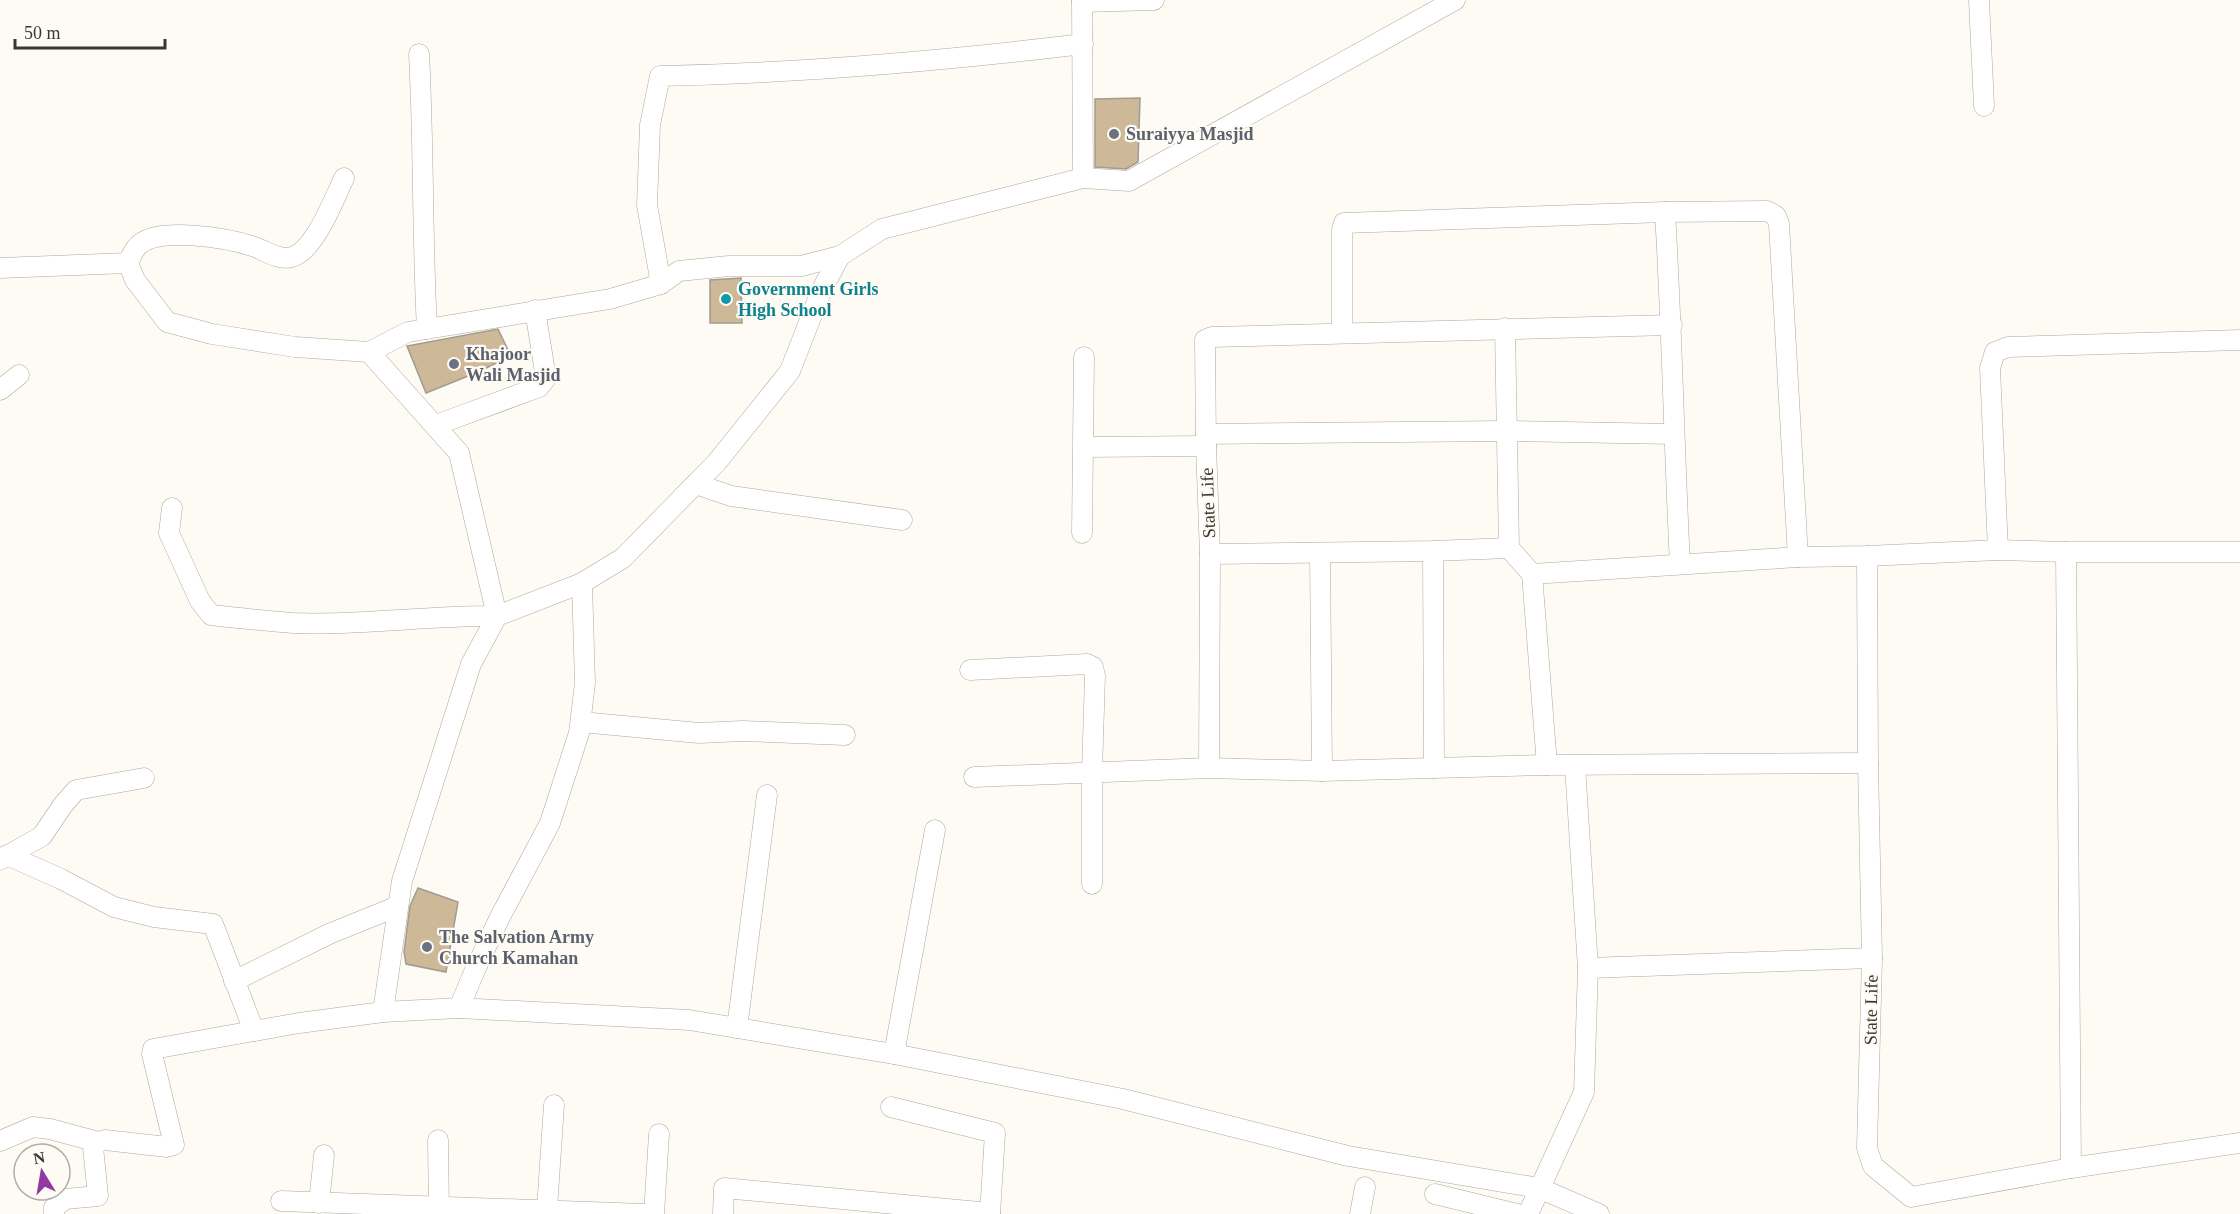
<svg xmlns="http://www.w3.org/2000/svg" width="2240" height="1214" font-family="'Times New Roman',serif">
<style>
.building{fill:#cdb898;stroke:#a19b91;stroke-width:1.5}
.lines{fill:none;stroke-linecap:round;stroke-linejoin:round}
.street-casing{stroke:#ada89d;stroke-width:21}
.street{stroke:#fff;stroke-width:20}
.worship-dot{fill:#6b7280;stroke:#fefbf4;stroke-width:2}
.culture-dot{fill:#0f9aa8;stroke:#fefbf4;stroke-width:2}
.labels{text-anchor:middle;stroke-width:4.5;stroke-linejoin:round;paint-order:stroke}
.worship-label{font-size:18px;font-weight:bold;fill:#5b616d;stroke:#fefbf4;text-anchor:start}
.culture-label{font-size:18px;font-weight:bold;fill:#0d838f;stroke:#fefbf4;text-anchor:start}
.street-label{font-size:18px;fill:#393733;stroke:#fefbf4}
</style>
<rect width="100%" height="100%" fill="#fefbf4"/>
<!-- building -->
<g class="building">
<path d="M1140,98L1138,162L1126,169L1095,167V99Z"/>
<path d="M741,278L742,323H710V280Z"/>
<path d="M498,329L511,356L478,372L426,393L407,346Z"/>
<path d="M418,888L458,902L446,972L406,964L404,952L410,906Z"/>
</g>
<g class="lines">
<defs>
<g id="street">
<path d="M1082,0L1083,178"/>
<path d="M1979,0L1984,106"/>
<path d="M1082,2L1154,0"/>
<path d="M419,54C424,146 422,237 427,329"/>
<path d="M344,178C334,199 315,250 292,257C278,261 265,250 252,246C227,238 161,227 140,244C134,248 131,257 128,263L135,280L167,322L212,334L295,347L369,352L408,332L610,299L661,284L679,271L729,266H801L840,256"/>
<path d="M1665,212C1672,329 1674,447 1680,564"/>
<path d="M0,268L128,263"/>
<path d="M661,284L647,205L650,125L660,76C801,73 942,61 1083,44"/>
<path d="M1505,328L1509,548L1532,574L1798,557L1867,556L1998,550L2066,552H2240"/>
<path d="M1342,333V230L1344,223L1665,212L1767,211L1776,216L1779,224L1798,557"/>
<path d="M0,390L19,375"/>
<path d="M436,425L539,387L546,378L535,310"/>
<path d="M1206,434L1506,431L1673,434"/>
<path d="M1084,447L1206,446"/>
<path d="M696,484L731,496L902,520"/>
<path d="M172,508L169,533L200,601L211,615C238,618 266,621 293,623C361,626 429,615 497,616L459,453L369,352"/>
<path d="M1082,533L1084,357"/>
<path d="M1998,550L1990,368L1995,352L2008,347L2240,340"/>
<path d="M1433,551L1434,768"/>
<path d="M2066,552L2071,1168"/>
<path d="M1320,553L1322,771"/>
<path d="M1210,554L1433,551L1509,548"/>
<path d="M1867,556L1868,763L1872,958L1867,1148L1873,1166L1911,1197L2071,1168L2240,1143"/>
<path d="M1532,574L1547,765"/>
<path d="M970,670L1087,664L1093,667L1095,676L1092,772V884"/>
<path d="M581,722L699,733L742,731L845,735"/>
<path d="M1209,768L1210,554L1206,446L1205,340L1212,337L1672,325"/>
<path d="M974,777L1209,768L1322,771L1547,765L1868,763"/>
<path d="M7,855L61,879L114,907L154,917L213,924L254,1031"/>
<path d="M0,860L42,836L63,805L76,790L144,778"/>
<path d="M1588,968L1872,958"/>
<path d="M234,981L329,934L398,906"/>
<path d="M459,1008L475,970L500,917L550,823L579,733L585,683L582,583"/>
<path d="M383,1012L402,881L471,664L497,616L582,583L623,558L717,462L790,371L822,289L840,256L882,229L1083,178L1129,181L1455,0"/>
<path d="M737,1028L767,795"/>
<path d="M894,1054L935,830"/>
<path d="M891,1107L995,1133L990,1214"/>
<path d="M438,1140L439,1214"/>
<path d="M0,1141L33,1127L50,1129L98,1142L105,1140L167,1147L174,1145L152,1054L153,1049L299,1023L383,1012L459,1008L689,1020L894,1054L1123,1099L1348,1156L1539,1188L1599,1214"/>
<path d="M1435,1194L1517,1214"/>
<path d="M281,1201L644,1214"/>
<path d="M319,1203L324,1155"/>
<path d="M547,1209L554,1105"/>
<path d="M54,1214V1208L65,1199L98,1196L93,1147L98,1142"/>
<path d="M654,1214L659,1134"/>
<path d="M723,1214L724,1188L990,1213"/>
<path d="M1360,1214L1365,1187"/>
<path d="M1528,1214L1584,1092L1588,968L1575,766"/>
</g>
</defs>
<!-- street casing -->
<use href="#street" class="street-casing"/>
<!-- street -->
<use href="#street" class="street"/>
</g>
<!-- markers -->
<g class="worship-dot">
<circle cx="1114" cy="134" r="6"/>
<circle cx="454" cy="364" r="6"/>
<circle cx="427" cy="947" r="6"/>
</g>
<circle class="culture-dot" cx="726" cy="299" r="6"/>
<g class="labels">
<!-- worship labels -->
<g class="worship-label">
<text x="1126" y="140">Suraiyya Masjid</text>
<text x="466" y="360">Khajoor<tspan x="466" dy="21">Wali Masjid</tspan></text>
<text x="439" y="943">The Salvation Army<tspan x="439" dy="21">Church Kamahan</tspan></text>
</g>
<!-- culture labels -->
<g class="culture-label">
<text x="738" y="295">Government Girls<tspan x="738" dy="21">High School</tspan></text>
</g>
<!-- street labels -->
<g class="street-label">
<text transform="translate(1208 503) rotate(-92)" y="6">State Life</text>
<text transform="translate(1871 1010) rotate(-89)" y="6">State Life</text>
</g>
</g>
<!-- north arrow -->
<g transform="translate(42 1172) rotate(349)"><circle r="28" fill="#fefbf4" stroke="#afada7" stroke-width="1.5"/>
<path d="M0-4.5L10 22L0 15L-10 22Z" fill="#9238a3"/>
<text y="-9" font-size="16" font-weight="bold" text-anchor="middle" fill="#393733">N</text>
</g>
<!-- scale -->
<path d="M15 39v9h150v-9" fill="none" stroke="#393733" stroke-width="3"/>
<text x="24" y="39" font-size="18" fill="#393733" stroke="#fefbf4" stroke-width="4.5" paint-order="stroke">50 m</text>
</svg>
